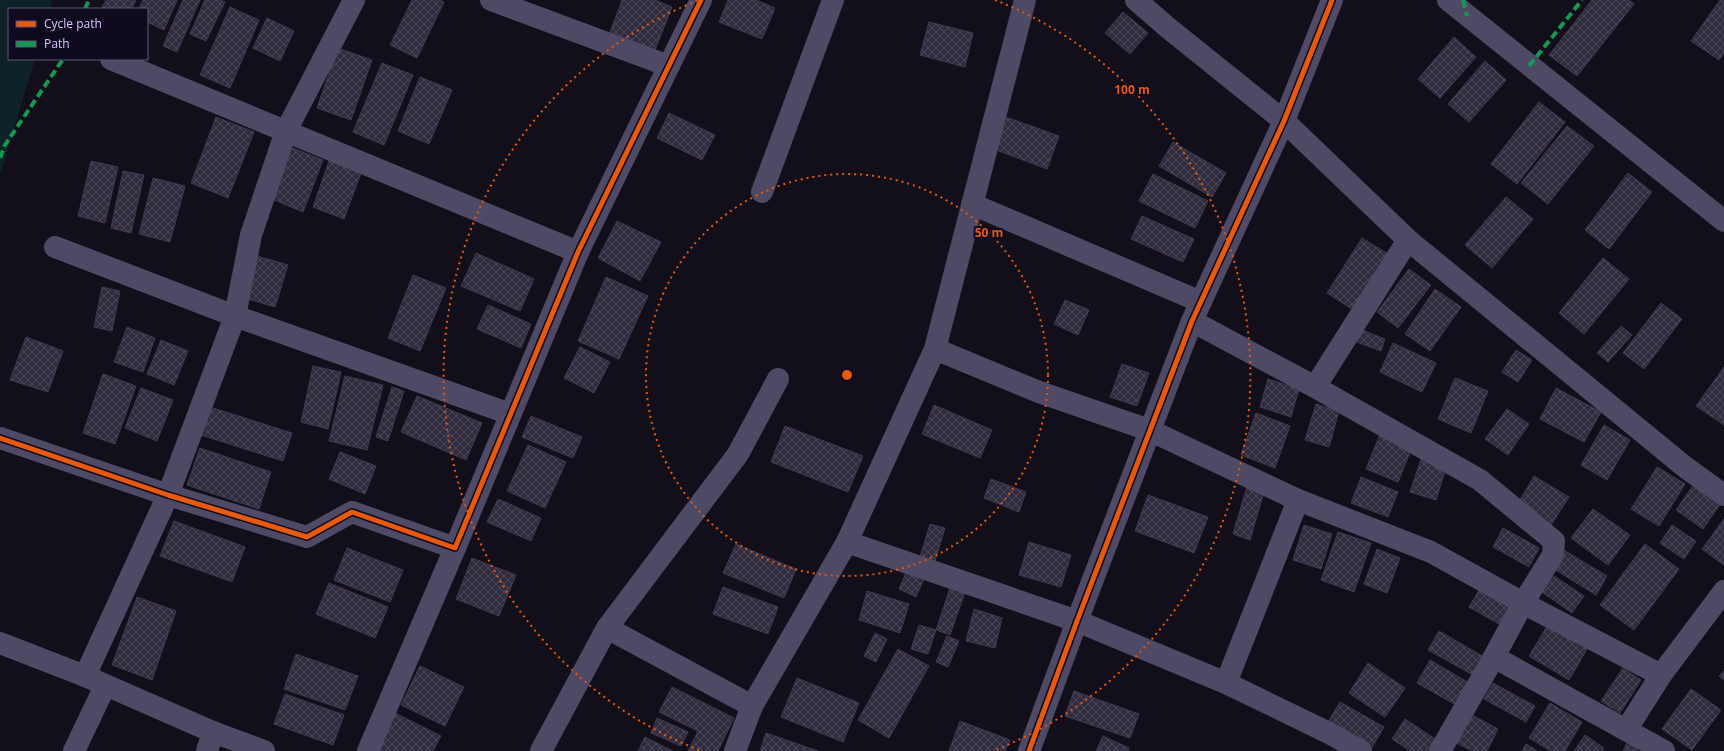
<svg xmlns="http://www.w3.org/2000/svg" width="1724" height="751" font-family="'Open Sans',sans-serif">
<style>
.pitch{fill:#0d2327}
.building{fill:url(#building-cross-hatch);stroke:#3f3850}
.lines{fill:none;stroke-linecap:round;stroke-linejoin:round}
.minor{stroke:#4e4964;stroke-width:22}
.quiet{stroke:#139951;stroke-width:4;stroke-dasharray:8 4;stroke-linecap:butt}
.cycleway-casing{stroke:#100a1f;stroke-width:8}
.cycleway{stroke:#e8590c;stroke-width:5}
.ring{fill:none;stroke:#e8590c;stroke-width:2;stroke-dasharray:2 4}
.centre{fill:#e8590c;stroke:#100a1f;stroke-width:2}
.ring-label{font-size:12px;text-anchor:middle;font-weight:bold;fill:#e8590c;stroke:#100a1f;stroke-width:4;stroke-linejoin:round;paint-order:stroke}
</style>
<defs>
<pattern id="building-cross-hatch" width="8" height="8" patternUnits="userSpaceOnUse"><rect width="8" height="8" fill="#312b3e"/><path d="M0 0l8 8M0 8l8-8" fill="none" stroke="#4e485b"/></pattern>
</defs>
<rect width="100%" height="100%" fill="#120f1a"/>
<!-- pitch -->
<path class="pitch" d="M0,0H52L50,9H9V59H35L0,175Z"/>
<!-- building -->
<g class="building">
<path d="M106,0H136L132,9H101Z"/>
<path d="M143,0H177L164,30L147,22V9H139Z"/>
<path d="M183,0H200L177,52L163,46Z"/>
<path d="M205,0H220L225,2L206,41L190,34Z"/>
<path d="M412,0H439L444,2L417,58L390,45Z"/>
<path d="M622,0H655L672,7L655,50L610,32Z"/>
<path d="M728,0H756L775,8L762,39L719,22Z"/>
<path d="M1592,0H1629L1634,4L1577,76L1549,55Z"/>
<path d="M1720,0H1724V53L1719,60L1691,41Z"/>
<path d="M230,7L259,20L230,88L200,75Z"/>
<path d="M1123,12L1148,33L1130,54L1105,33Z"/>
<path d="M267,18L294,31L280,61L253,48Z"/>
<path d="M929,22L973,33L965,67L920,55Z"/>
<path d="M1454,37L1476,57L1440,98L1418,79Z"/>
<path d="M338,48L372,60L351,120L317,108Z"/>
<path d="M1485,61L1506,80L1469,122L1448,104Z"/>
<path d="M382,63L413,75L384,145L353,132Z"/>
<path d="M420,77L452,90L429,144L398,131Z"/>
<path d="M1539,102L1565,122L1517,184L1491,164Z"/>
<path d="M669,113L715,135L702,160L657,138Z"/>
<path d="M1003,116L1059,136L1047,169L991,148Z"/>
<path d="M216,117L254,132L228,198L191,183Z"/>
<path d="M1567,126L1594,146L1548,204L1521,183Z"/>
<path d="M1173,142L1226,173L1212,197L1159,166Z"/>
<path d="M285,145L323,160L303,212L265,196Z"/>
<path d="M91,161L118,167L105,223L78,216Z"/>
<path d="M329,161L361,173L344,219L313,207Z"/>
<path d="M123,171L144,175L131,233L111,228Z"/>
<path d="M1628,173L1652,192L1609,249L1585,230Z"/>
<path d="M1153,174L1208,201L1195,228L1139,201Z"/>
<path d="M153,178L185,186L170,242L139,234Z"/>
<path d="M1506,197L1533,219L1492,268L1465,245Z"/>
<path d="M1142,216L1194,239L1183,262L1131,239Z"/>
<path d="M617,221L661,242L640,281L598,258Z"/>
<path d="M1362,238L1388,254L1353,310L1327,293Z"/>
<path d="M476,253L534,279L520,311L461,286Z"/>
<path d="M254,255L288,265L275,307L242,297Z"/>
<path d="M1603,258L1629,279L1584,334L1559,313Z"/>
<path d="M1409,269L1431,285L1398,328L1377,312Z"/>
<path d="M413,275L446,288L420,351L388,338Z"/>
<path d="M606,277L648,296L619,359L578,341Z"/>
<path d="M102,287L120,291L112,331L94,327Z"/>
<path d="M1435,289L1461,307L1430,351L1405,334Z"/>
<path d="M1065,300L1089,310L1078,335L1054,324Z"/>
<path d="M1661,303L1682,319L1644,369L1623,353Z"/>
<path d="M488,305L531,324L521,348L477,329Z"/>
<path d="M1621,326L1632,335L1608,362L1597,353Z"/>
<path d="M127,327L155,338L143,372L114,362Z"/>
<path d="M1362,330L1385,339L1381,351L1357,342Z"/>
<path d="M26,337L63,351L48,392L10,380Z"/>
<path d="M161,340L188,351L174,385L147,374Z"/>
<path d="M1393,343L1436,363L1422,392L1380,372Z"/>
<path d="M580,347L610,362L594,393L564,378Z"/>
<path d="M1516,350L1532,360L1518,382L1502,372Z"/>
<path d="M1122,364L1149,373L1137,406L1110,397Z"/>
<path d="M313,366L341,372L328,429L301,422Z"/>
<path d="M1724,367V425L1696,406Z"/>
<path d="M103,374L136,386L115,444L83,433Z"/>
<path d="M345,376L383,385L367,450L329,441Z"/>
<path d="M1455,378L1488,391L1471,433L1438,419Z"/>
<path d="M1268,379L1299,389L1291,417L1260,407Z"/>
<path d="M392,387L404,391L388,441L376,437Z"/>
<path d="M141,388L173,400L157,441L125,428Z"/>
<path d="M1556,388L1601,412L1584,442L1540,419Z"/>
<path d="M417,396L482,423L466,460L401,432Z"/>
<path d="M1316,404L1339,411L1329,447L1305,440Z"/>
<path d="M934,405L992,430L980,458L922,434Z"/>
<path d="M210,407L292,433L283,461L201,435Z"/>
<path d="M1507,409L1529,424L1508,455L1485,439Z"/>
<path d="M1256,413L1290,426L1275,468L1241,455Z"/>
<path d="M531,416L582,437L573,458L522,437Z"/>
<path d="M1604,425L1630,440L1607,480L1581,465Z"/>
<path d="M785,426L863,456L848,492L771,462Z"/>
<path d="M1381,432L1413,445L1398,482L1366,469Z"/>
<path d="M528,445L566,462L545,508L507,491Z"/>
<path d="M200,448L271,472L259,509L187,485Z"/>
<path d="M340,452L376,466L365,494L329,479Z"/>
<path d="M1421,459L1446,468L1436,500L1410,492Z"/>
<path d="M1657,467L1685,484L1659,526L1631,509Z"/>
<path d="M1534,476L1569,497L1551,525L1517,505Z"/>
<path d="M1361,477L1398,492L1388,517L1351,503Z"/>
<path d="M991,479L1026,492L1019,512L984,498Z"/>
<path d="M1694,484L1721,503L1703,529L1676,510Z"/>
<path d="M1247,486L1264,492L1250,540L1233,534Z"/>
<path d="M1148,495L1208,517L1194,553L1135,531Z"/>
<path d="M498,499L541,518L531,541L487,522Z"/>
<path d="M1593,509L1630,535L1608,565L1571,538Z"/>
<path d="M1724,519V565L1702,549Z"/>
<path d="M174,521L245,547L232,582L160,556Z"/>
<path d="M930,524L945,528L935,561L920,557Z"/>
<path d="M1304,525L1332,534L1321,569L1293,560Z"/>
<path d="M1672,525L1696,541L1684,559L1660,543Z"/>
<path d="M1503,528L1539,548L1529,567L1493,547Z"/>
<path d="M1338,532L1371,543L1354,592L1321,580Z"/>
<path d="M1029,542L1071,555L1061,587L1019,575Z"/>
<path d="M736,544L796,569L784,598L723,573Z"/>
<path d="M1645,544L1679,569L1634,630L1600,605Z"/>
<path d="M347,548L403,570L390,602L334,580Z"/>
<path d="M1377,549L1400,558L1387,593L1364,584Z"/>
<path d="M1562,549L1607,576L1596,595L1551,567Z"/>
<path d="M472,558L516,575L499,616L456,599Z"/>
<path d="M909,566L926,574L916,597L899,589Z"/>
<path d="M1554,576L1584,596L1572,613L1542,592Z"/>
<path d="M329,583L388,607L375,638L316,614Z"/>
<path d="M723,587L778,607L768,634L713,614Z"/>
<path d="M1481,587L1511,604L1499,624L1469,607Z"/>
<path d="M950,588L965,592L950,635L936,630Z"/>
<path d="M867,591L909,604L900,633L859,620Z"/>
<path d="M137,597L176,611L152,680L112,665Z"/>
<path d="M974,609L1002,618L995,648L966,641Z"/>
<path d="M919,625L936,630L928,654L911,649Z"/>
<path d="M1547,626L1587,649L1569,680L1529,656Z"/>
<path d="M1439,631L1484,657L1473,675L1428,650Z"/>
<path d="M875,633L887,639L876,662L864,656Z"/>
<path d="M947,636L959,641L948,667L936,662Z"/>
<path d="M898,649L929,666L889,738L858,720Z"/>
<path d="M296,654L358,676L345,710L284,689Z"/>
<path d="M1430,660L1469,683L1456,705L1417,683Z"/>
<path d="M1368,663L1405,688L1385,717L1349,693Z"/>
<path d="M420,666L464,687L445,726L401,705Z"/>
<path d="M1623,668L1641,680L1620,713L1601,701Z"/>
<path d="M1724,671V680L1719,676Z"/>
<path d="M797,678L859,703L843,742L781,717Z"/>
<path d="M1493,683L1535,706L1526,722L1484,699Z"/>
<path d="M672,687L734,718L718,751H688L698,731L659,712Z"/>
<path d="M1691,689L1721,710L1692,750L1662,729Z"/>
<path d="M1074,691L1139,714L1130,738L1065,716Z"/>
<path d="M285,694L344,715L333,745L274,724Z"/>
<path d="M1340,702L1384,727L1370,751L1326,725Z"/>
<path d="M1550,703L1582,722L1565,751H1551L1529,738Z"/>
<path d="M393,712L441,736L433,751H374Z"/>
<path d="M1472,715L1498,729L1487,751H1472L1457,743Z"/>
<path d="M657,718L688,732L681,746L651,733Z"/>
<path d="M1405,719L1435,739L1427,751H1410L1392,739Z"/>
<path d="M960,721L1010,740L1005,751H949Z"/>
<path d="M766,733L818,751H760Z"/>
<path d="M1585,735L1604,748L1602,751H1574Z"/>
<path d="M1103,736L1129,748L1128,751H1096Z"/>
<path d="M645,737L673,751H638Z"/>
<path d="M1627,743L1638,750L1637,751H1623Z"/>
<path d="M1526,744L1537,751H1522Z"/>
</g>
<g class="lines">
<!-- minor -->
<g class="minor">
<path d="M491,0L669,66"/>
<path d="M1136,0L1167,27L1284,121L1408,240L1685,467L1724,495"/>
<path d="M1448,0L1724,221"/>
<path d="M111,59L578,252"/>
<path d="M762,192L833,0"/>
<path d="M972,204L1201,302"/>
<path d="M55,247L235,316L510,414"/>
<path d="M1192,321L1315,387L1480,480L1554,541L1553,555L1523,603L1494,657"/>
<path d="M935,349L1039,392L1149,430L1298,500L1431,552L1523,603L1661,675"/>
<path d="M1315,387L1408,240"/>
<path d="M0,438L168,495L307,537L352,512L455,548L578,252L701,0"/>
<path d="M847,542L1077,621L1226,683L1329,733L1361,751"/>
<path d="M607,628L752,706"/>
<path d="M0,643L85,676L213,732L264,751"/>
<path d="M85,676L168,495L235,316L251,235L286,131L354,0"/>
<path d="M1226,683L1298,500"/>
<path d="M1626,730L1661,675L1724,591"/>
<path d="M74,751L105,686"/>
<path d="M207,751L213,732"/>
<path d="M368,751L455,548"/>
<path d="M541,751L607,628L738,454L778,379"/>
<path d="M735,751L752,706L847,542L935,349L1025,0"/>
<path d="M1029,751L1077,621L1192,321L1284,121L1332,0"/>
<path d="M1440,751L1494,657L1664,751"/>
</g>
<!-- quiet -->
<g class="quiet">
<path d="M1463,0L1467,16"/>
<path d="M85,9L89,0"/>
<path d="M1529,66L1582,0"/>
<path d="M0,158L5,145L63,59"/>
</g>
<defs>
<g id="cycleway">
<path d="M0,438L168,495L307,537L352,512L455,548L578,252L701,0"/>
<path d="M1029,751L1077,621L1192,321L1284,121L1332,0"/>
</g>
</defs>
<!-- cycleway casing -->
<use href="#cycleway" class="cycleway-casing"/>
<!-- cycleway -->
<use href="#cycleway" class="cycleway"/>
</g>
<!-- distance rings -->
<g class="ring">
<circle cx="847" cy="375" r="201"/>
<path d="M699 750A403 403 0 0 1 699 0M995 0A403 403 0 0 1 995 750"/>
</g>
<circle cx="847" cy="375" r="6" class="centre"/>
<g class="ring-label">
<text x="1132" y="94">100 m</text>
<text x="989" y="237">50 m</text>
</g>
<!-- legend -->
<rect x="8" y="8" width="140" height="52" fill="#100a1f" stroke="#5f5679"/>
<rect x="16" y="21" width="20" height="6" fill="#e8590c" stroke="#5f5679"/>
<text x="44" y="28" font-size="12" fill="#d6c8ff">Cycle path</text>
<rect x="16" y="41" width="20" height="6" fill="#139951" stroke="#5f5679"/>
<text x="44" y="48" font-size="12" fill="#d6c8ff">Path</text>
</svg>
